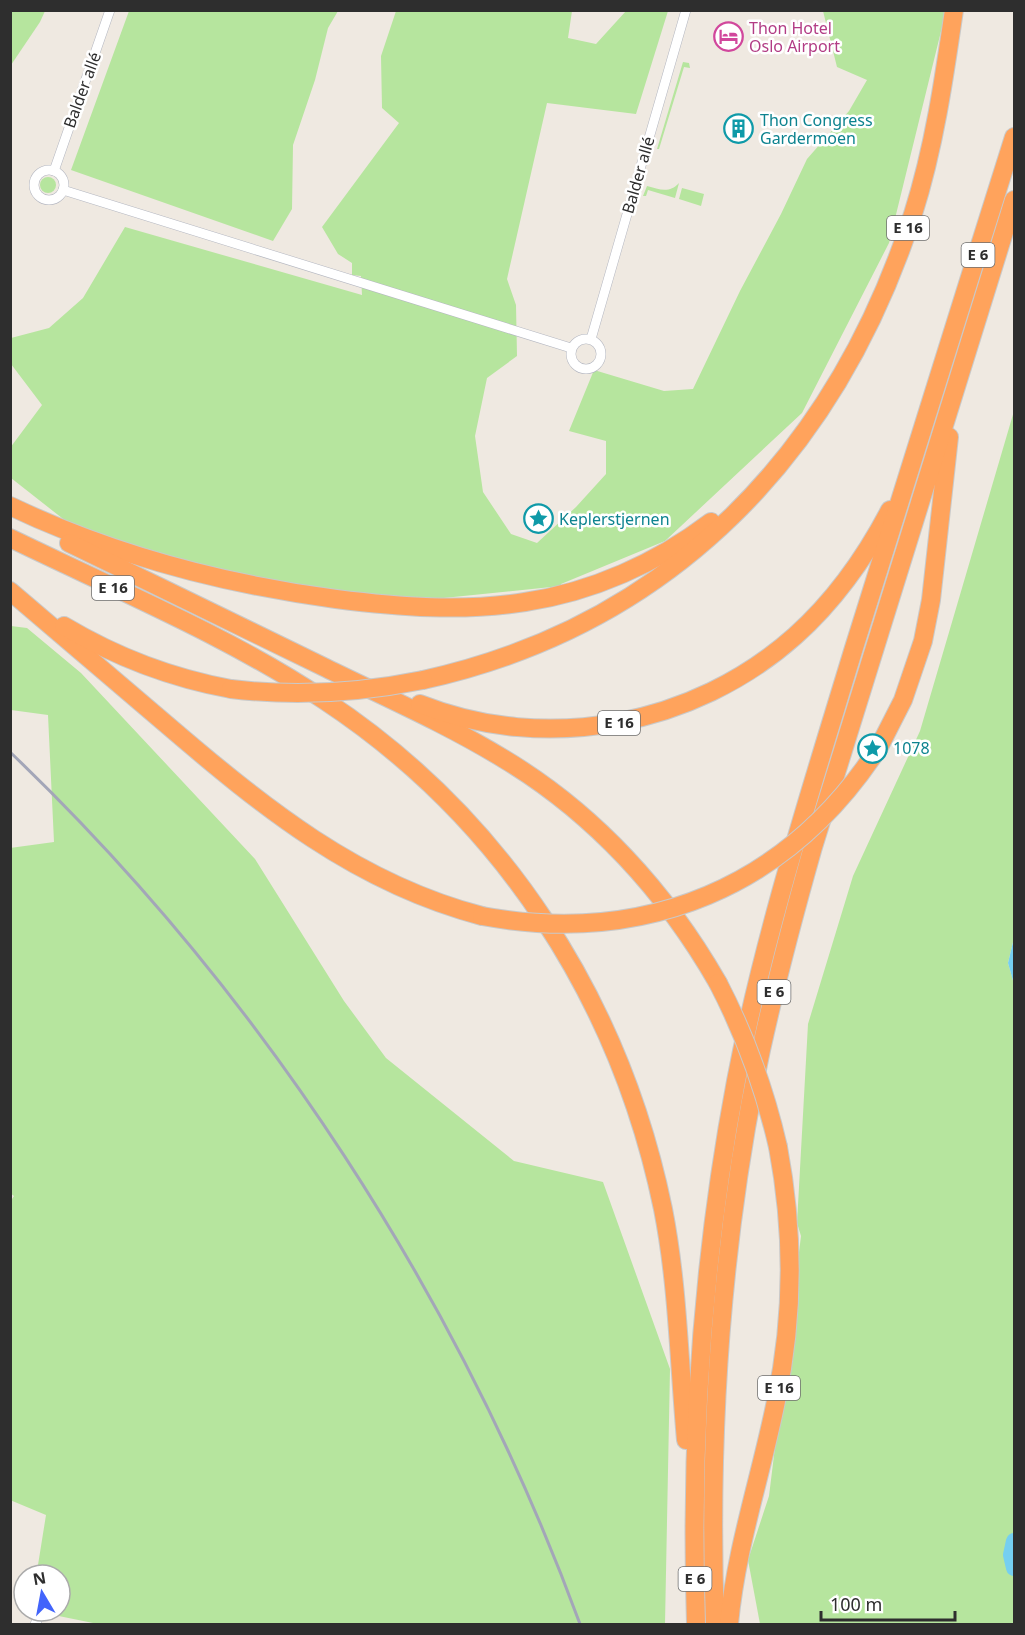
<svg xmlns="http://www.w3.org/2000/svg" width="1025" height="1635" font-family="'Noto Sans',sans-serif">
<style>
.green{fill:#b6e59e}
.water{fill:#75cff0}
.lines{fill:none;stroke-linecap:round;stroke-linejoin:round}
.river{stroke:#75cff0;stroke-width:16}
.street-casing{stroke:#b4b7c1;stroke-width:10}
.highway-casing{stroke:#c9c9c9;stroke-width:20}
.street{stroke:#fff;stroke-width:9}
.highway{stroke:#ffa35c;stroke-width:18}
.rail{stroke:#a3a6b8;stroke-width:3}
.highway-bridge-casing{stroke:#c9c9c9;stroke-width:20;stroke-linecap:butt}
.highway-bridge{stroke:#ffa35c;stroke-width:18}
.labels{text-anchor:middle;stroke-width:5;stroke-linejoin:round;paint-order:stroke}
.shield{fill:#fff;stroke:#6d6d6d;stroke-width:1.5}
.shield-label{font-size:15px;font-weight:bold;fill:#2e2e2e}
.hotel-label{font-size:16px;fill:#b23c85;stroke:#fff;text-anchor:start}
.street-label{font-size:16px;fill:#2e2e2e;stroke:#fff}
.culture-label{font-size:16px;fill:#0d838f;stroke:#fff;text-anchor:start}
</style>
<rect width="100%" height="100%" fill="#efe9e1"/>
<!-- green -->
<g class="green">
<path d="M11,10L45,11L40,22L11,65Z"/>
<path d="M129,11H338L328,28L315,80L293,145L292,209L273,241L71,170Z"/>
<path d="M396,11H572L568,38L596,44L626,11H668L636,114L547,103L507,279L516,305L517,356L487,378L475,436L483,492L511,534L537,543L576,507L606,474V441L569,431L594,370L664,391L693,389L740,291L781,214L807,159L849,111L867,80L837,67L823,11H946L889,243L802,413L665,541L561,584V586L414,601L242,579L81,533L11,478L10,448L42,405L11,364V338L49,328L83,298L125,227L362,295L361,276L352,275V263L338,254L322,227L399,123L382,108L381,56Z"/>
<path d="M683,62L689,63L690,68L684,67L659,149H657Z"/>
<circle cx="48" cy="185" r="8"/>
<path d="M679,183L675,198L648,190L646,196H643L647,186C659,189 669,194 679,183Z"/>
<path d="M682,188L704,194L701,206L679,199Z"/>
<path d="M1014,411V938L1008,963L1014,984V1624H760L748,1560L769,1496L801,1236L797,1223L808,1024L853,876L920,731Z"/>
<path d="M11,626L27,628L81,673L255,859L344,1001L386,1058L514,1161L603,1182L670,1369L665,1624H98L39,1612L60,1611V1575H38V1565L46,1515L10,1500V1202L14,1196L10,1193V848L54,842L48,715L11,710Z"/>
</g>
<!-- water -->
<path class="water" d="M1014,938V984L1008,963Z"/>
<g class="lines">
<!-- river -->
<path class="river" d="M1014,1541L1011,1555L1014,1568"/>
<defs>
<g id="street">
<circle cx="49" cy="185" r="15"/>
<path d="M54,171L110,10"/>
<path d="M63,190L571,348"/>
<circle cx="586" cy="354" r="15"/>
<path d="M591,339L686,10"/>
<path d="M35,1624L37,1621"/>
</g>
<g id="highway">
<path d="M10,506C113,555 224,584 336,599C399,607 462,612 525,602C592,592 657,563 711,522"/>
<path d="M10,538C115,589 228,636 324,700C503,818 620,1000 663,1209C678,1285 679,1363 686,1440"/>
<path d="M69,543C154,584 240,626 326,668C385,697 447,724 504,759C594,813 666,892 718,983"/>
<path d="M10,591C62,635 114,680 166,724C263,807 356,883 482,916"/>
<path d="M64,626C116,657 171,678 231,689"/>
<path d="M423,680C672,625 836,452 913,214C934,148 944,79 954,10"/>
<path d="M420,704C546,754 694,726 795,636C834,601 866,556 890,510"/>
<path d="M879,747L903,700L923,641L931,600L949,437"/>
<path d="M696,1624C690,1442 702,1260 736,1081C764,935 810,793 853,651C907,479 960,308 1014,137"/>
<path d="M715,1624C708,1432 721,1239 761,1050C776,982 794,914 813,847L1014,200"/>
<path d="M729,1624C736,1548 761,1476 776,1401C794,1316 794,1232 778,1147"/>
</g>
</defs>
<!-- street casing -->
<use href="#street" class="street-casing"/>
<!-- highway casing -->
<use href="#highway" class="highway-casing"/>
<!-- street -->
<use href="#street" class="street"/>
<!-- highway -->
<use href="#highway" class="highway"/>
<!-- rail -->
<path class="rail" d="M10,752C262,993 460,1298 580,1624"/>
<defs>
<g id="highway-bridge">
<path d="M231,689C296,697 359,693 423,680"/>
<path d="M482,916C646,946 788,887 879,747"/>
<path d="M718,983C745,1035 765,1090 778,1147"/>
</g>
</defs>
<!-- highway-bridge casing -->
<use href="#highway-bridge" class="highway-bridge-casing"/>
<!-- highway-bridge -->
<use href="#highway-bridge" class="highway-bridge"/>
</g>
<!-- icons -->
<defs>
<symbol id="hotel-ring" viewBox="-11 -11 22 22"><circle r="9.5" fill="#fff" stroke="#d1479c" stroke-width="1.5"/><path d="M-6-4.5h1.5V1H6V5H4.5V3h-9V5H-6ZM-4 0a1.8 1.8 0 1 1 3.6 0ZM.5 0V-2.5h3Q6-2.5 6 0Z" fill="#d1479c"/></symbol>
<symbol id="building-ring" viewBox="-11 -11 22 22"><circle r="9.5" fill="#fff" stroke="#0f9aa8" stroke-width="1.5"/><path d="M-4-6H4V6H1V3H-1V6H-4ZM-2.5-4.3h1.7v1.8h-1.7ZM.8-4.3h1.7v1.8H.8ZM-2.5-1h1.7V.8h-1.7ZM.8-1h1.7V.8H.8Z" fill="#0f9aa8"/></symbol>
<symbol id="sight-ring" viewBox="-11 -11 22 22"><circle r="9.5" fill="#fff" stroke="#0f9aa8" stroke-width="1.5"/><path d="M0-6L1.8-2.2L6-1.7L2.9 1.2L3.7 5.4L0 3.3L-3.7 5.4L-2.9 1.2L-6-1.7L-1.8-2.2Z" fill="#0f9aa8"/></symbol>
</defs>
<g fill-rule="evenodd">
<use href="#hotel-ring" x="712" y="20" width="33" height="33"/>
<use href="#building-ring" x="722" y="112" width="33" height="33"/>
<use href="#sight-ring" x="522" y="502" width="33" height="33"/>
<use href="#sight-ring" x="856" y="732" width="33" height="33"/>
</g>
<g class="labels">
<!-- shield labels -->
<g class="shield">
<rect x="887" y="216" width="42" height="24" rx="4.5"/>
<rect x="961.5" y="243" width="33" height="24" rx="4.5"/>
<rect x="92" y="576" width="42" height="24" rx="4.5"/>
<rect x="598" y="711" width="42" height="24" rx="4.5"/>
<rect x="757.5" y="980" width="33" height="24" rx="4.5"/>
<rect x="758" y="1376" width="42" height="24" rx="4.5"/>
<rect x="678.5" y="1567" width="33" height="24" rx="4.5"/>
</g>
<g class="shield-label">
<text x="908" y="233">E 16</text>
<text x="978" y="260">E 6</text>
<text x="113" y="593">E 16</text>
<text x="619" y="728">E 16</text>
<text x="774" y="997">E 6</text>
<text x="779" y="1393">E 16</text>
<text x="695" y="1584">E 6</text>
</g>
<!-- hotel labels -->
<g class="hotel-label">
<text x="749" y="34">Thon Hotel<tspan x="749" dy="18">Oslo Airport</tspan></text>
</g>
<!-- street labels -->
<g class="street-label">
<text transform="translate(82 90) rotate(-70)" y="6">Balder allé</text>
<text transform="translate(638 175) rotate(-74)" y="6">Balder allé</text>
</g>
<!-- culture labels -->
<g class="culture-label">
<text x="760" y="126">Thon Congress<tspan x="760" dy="18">Gardermoen</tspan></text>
<text x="559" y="525">Keplerstjernen</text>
<text x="893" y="754">1078</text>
</g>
</g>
<!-- border -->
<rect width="1025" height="1635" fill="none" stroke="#2e2e2e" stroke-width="24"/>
<!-- north arrow -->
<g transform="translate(42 1593) rotate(350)"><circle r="28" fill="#ffffff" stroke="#ababab" stroke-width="1.5"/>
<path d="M0-4.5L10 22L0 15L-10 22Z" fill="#4264fb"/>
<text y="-9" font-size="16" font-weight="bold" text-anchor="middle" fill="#2e2e2e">N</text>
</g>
<!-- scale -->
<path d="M821 1611v9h134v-9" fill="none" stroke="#2e2e2e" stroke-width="3"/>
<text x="830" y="1611" font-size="18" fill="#2e2e2e" stroke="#ffffff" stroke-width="4.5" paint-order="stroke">100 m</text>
</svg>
